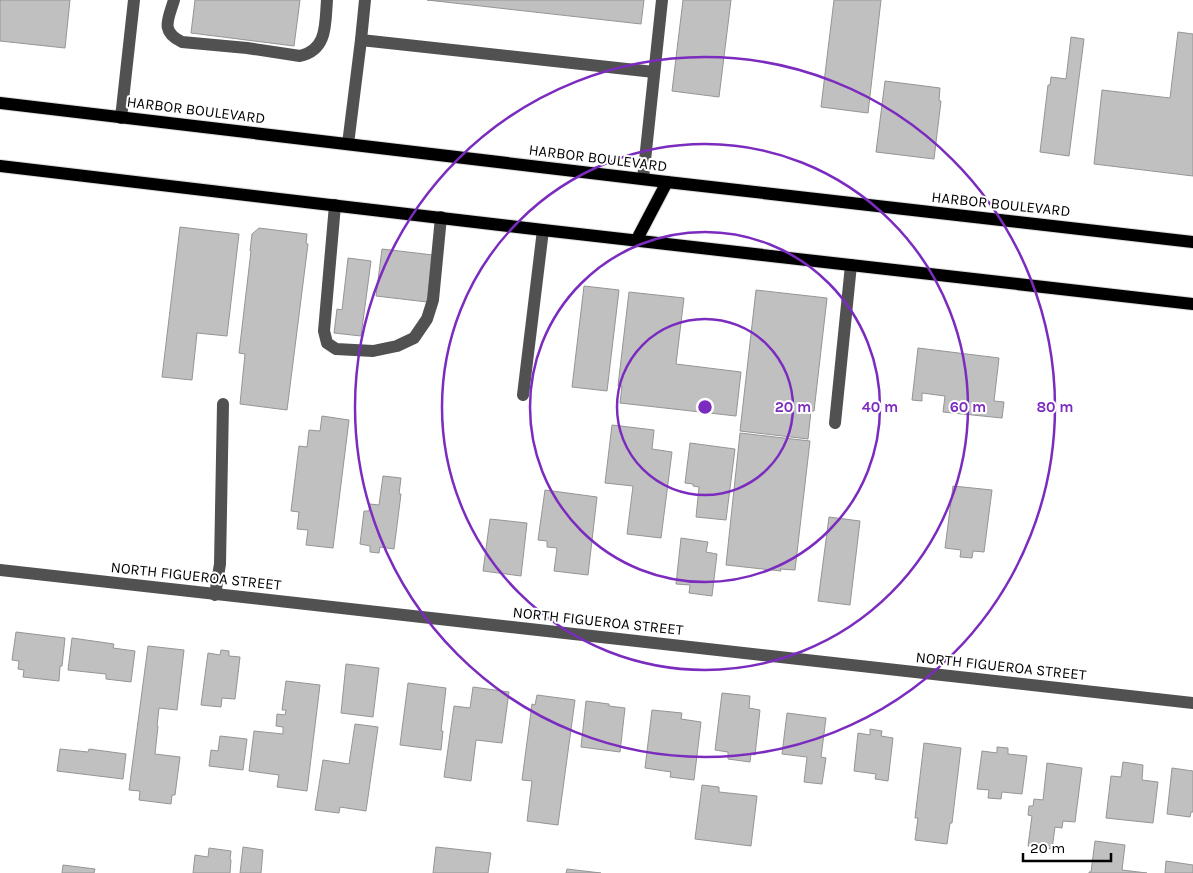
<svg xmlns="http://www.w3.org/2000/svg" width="1193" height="873" font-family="Karla,sans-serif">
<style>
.building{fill:#c0c0c0;stroke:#959595}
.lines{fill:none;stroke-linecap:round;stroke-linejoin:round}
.major-casing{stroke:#dbdbdb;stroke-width:14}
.minor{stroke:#515151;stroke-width:12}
.major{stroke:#000;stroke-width:12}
.ring{fill:none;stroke:#7b2cbf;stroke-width:2.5}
.labels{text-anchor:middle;stroke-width:4;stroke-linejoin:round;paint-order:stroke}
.street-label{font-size:15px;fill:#000;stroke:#fff}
.centre{fill:#7b2cbf;stroke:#fff;stroke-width:2.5}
.ring-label{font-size:15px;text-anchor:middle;font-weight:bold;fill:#7b2cbf;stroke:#fff;stroke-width:4;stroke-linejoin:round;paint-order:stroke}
</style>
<rect width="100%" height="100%" fill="#fff"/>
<!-- building -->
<g class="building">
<path d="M0,0H70L65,48L0,41Z"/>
<path d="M195,0H300L294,46L191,33Z"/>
<path d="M427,0H644L641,24Z"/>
<path d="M683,0H731L719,97L672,91Z"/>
<path d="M834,0H881L868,113L821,107Z"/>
<path d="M1178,32L1193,34V176L1094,164L1102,90L1170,98Z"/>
<path d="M1071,37L1084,39L1069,156L1040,152L1048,85H1050L1051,77L1066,79Z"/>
<path d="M885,81L940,88L939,101H941L934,159L876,152Z"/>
<path d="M180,227L239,234L227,336L197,333L192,380L162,377Z"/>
<path d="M259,228L307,234L306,243L308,244L287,410L240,404L245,354L239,353L251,251H250L252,234Z"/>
<path d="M382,249L433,255L427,302L376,296Z"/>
<path d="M348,258L371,261L361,336L334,333L337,309L342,310Z"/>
<path d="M584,286L619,290L607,391L572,387Z"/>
<path d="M756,290L827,298L814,411H811L808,439L740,431Z"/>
<path d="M629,292L684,298L676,364L741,372L736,416L620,403L622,386H618Z"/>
<path d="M918,348L999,358L994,401L1004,402L1002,418L943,412L945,396L922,393V401L912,400Z"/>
<path d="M322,416L349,420L333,548L306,545L308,530L297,529L299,512L291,511L299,446L307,447L309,430L320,431Z"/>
<path d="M612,425L654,430L652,449L672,452L661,538L627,534L633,486L605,483Z"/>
<path d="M740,433L810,441L795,570L780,569L781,571L726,565Z"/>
<path d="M690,443L735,449L726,520L696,517L699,487L693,486V484L685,483Z"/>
<path d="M383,476L401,478L399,494H401L394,549L380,547L379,553L370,552V546L360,544L364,511H369L370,504L379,505Z"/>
<path d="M953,486L992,490L984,552L973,551L972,558L960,557L961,550L945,548Z"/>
<path d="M545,490L597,497L588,575L554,571L557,548L547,547V541L538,540Z"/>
<path d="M829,517L860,521L850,605L818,601Z"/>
<path d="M490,519L527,523L521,576L483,571Z"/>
<path d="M681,538L708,542L706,552L717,554L712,596L689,593L690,585L676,584Z"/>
<path d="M16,632L65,638L62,666H60L59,681L23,677L24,670L18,669L19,661L12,660Z"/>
<path d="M72,638L114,644L113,648L135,651L131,682L106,679V674L68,670Z"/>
<path d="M148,646L184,650L177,710L159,708L157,726H158L155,754L180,757L175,795H172L171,804L139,800L140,791L129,790Z"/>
<path d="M221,650L229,651V656L240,657L235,699L222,698L221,707L201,705L208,653L220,655Z"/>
<path d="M346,664L379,668L373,717L341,713Z"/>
<path d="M286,681L320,685L307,791L277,787L279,775L249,771L254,731L283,734V727L276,726L277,714L285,715L286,710H282Z"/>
<path d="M408,683L446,688L441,731H443L441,750L400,745Z"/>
<path d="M473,687L509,692L502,743L476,740L471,781L444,777L454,706L470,708Z"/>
<path d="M722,693L750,696L749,708L760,710L755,755L751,754L750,762L728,759V752L715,750Z"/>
<path d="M537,695L575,700L558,825L527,821L532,781L522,780L532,704L535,705Z"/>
<path d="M586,701L609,704V706L625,708L620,752L581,747Z"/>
<path d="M652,710L682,713L681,719L701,722L694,780L670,777L671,772L645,768Z"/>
<path d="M787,713L826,718L821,757L826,758L822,784L804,782L807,757L782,754Z"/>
<path d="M355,724L378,727L366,811L340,807L339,813L315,810L323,760L349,764Z"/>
<path d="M870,729L882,731L881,736L893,738L888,781L875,779L876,774L854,771L858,733L870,735Z"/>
<path d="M220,736L247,739L243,770L209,766L211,750L218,751Z"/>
<path d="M924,743L961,748L952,823H950L947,844L915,840L918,818H915Z"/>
<path d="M997,747L1008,748V754L1027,756L1022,794L1002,792L1001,799L988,798L989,790L977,789L982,751L997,753Z"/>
<path d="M60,749L88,752L89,749L126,754L123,779L57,771Z"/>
<path d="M1123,762L1143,765L1142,780L1158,782L1153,823L1106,818L1111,776L1121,777Z"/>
<path d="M1047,763L1082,768L1075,822L1063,821L1062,828L1055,827L1052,849L1028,846L1032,816L1028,815L1029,806H1033L1034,799L1043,800Z"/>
<path d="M1172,768L1193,771V812H1191L1190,817L1167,814Z"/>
<path d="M702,785L719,787V792L757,796L751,846L695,839Z"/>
<path d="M1095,841L1125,845L1122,870L1147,873H1089V872H1091Z"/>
<path d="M243,847L263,850L261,873H240Z"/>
<path d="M436,847L491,853L488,873H433Z"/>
<path d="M209,848L231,851L230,859L231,860L230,873H193L195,855L208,857Z"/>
<path d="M1166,861L1193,865V873H1165Z"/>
<path d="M63,865L95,869L94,873H62Z"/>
<path d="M567,869L601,873H566Z"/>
</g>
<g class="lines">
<defs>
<g id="major">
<path d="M0,103L667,182L1193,242"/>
<path d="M0,166L543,230L1193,304"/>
<path d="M636,241L667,182"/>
</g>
</defs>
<!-- major casing -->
<use href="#major" class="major-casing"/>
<!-- minor -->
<g class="minor">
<path d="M174,0C168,20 160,31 182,42L247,48L300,56C328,50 325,23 327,0"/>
<path d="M361,40L365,0"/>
<path d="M121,118L134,0"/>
<path d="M348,144L361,40L654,72"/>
<path d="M643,179L662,0"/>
<path d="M335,205L324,331L327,343L336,349L373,351L397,346L414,338L427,319L433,300L441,217"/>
<path d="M523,395L543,230"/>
<path d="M835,423L851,265"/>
<path d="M0,570L1193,703"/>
<path d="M215,595L220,564L223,404"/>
</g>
<!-- major -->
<use href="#major" class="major"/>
</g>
<!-- distance rings -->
<g class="ring">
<circle cx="705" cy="407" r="88"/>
<circle cx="705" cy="407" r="175"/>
<circle cx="705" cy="407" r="263"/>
<circle cx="705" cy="407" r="350"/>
</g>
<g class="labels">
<!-- street labels -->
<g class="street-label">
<text transform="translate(196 110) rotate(7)" y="5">HARBOR BOULEVARD</text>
<text transform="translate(598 158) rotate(7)" y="5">HARBOR BOULEVARD</text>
<text transform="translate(1001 204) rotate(6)" y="5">HARBOR BOULEVARD</text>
<text transform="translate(196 576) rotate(6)" y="5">NORTH FIGUEROA STREET</text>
<text transform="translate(598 621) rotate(6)" y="5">NORTH FIGUEROA STREET</text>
<text transform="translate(1001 666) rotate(6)" y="5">NORTH FIGUEROA STREET</text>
</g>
</g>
<circle cx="705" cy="407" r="8" class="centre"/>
<g class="ring-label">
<text x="793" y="412">20 m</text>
<text x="880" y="412">40 m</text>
<text x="968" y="412">60 m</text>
<text x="1055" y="412">80 m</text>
</g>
<!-- scale -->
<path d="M1023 853v8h88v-8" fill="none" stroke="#000000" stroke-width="2.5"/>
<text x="1030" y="853" font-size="15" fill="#000000" stroke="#ffffff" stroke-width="4" paint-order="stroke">20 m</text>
</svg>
